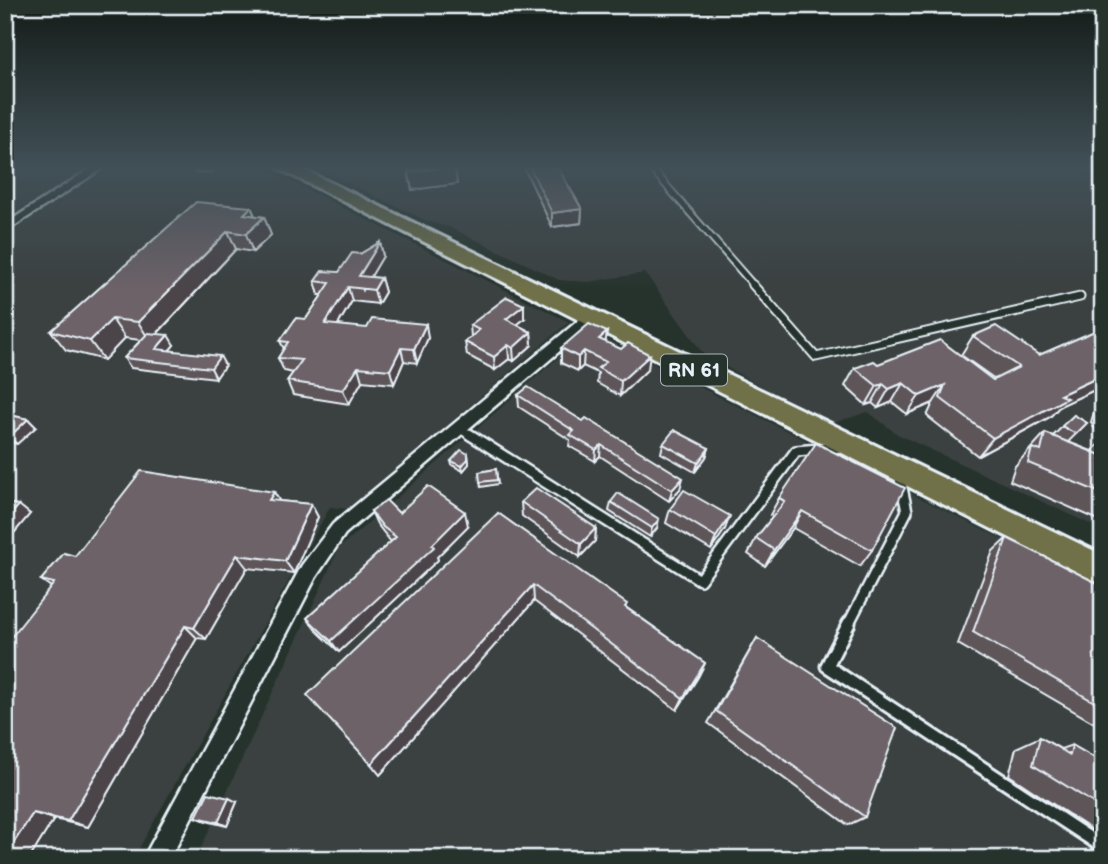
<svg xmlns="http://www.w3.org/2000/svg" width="1108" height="864" font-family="'Balsamiq Sans',sans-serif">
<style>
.built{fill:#3b413f}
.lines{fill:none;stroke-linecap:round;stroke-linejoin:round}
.lane-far3-casing{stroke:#e8f1f8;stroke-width:9}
.lane-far2-casing{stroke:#e8f1f8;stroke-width:11}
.lane-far1-casing{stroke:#e8f1f8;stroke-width:14}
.lane-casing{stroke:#e8f1f8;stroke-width:17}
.street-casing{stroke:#e8f1f8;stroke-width:5}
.primary-casing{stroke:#e8f1f8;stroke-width:6}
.lane-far3{stroke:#26332d;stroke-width:5}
.lane-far2{stroke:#26332d;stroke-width:7}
.lane-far1{stroke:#26332d;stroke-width:9}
.lane{stroke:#26332d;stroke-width:11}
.street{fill:#26332d;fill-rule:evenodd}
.primary{fill:#6f714a;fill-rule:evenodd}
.wall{fill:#5d5459;stroke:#e8f1f8;stroke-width:2}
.shaded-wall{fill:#4c4549;stroke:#e8f1f8;stroke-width:2}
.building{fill:#6c6268;stroke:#e8f1f8;stroke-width:2}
.labels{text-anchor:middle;stroke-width:6;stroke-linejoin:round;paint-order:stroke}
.shield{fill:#26332d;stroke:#aeb8bb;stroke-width:2}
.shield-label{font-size:19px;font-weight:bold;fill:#e8f1f8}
</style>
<rect width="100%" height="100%" fill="#26332d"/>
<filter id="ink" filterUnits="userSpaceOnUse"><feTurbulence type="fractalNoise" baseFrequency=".0143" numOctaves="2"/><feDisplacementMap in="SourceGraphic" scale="14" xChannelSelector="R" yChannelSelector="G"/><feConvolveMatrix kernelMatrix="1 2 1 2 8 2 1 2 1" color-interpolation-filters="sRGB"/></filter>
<g filter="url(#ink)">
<!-- built -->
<g class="built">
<path d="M5,168H92L5,225Z"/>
<path d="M103,168H264L569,322L349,509L330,507L133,859H5V233Z"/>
<path d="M317,168H1072L1103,185V530L897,434L868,412L830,424L704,355L645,273L588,282L559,280L449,227L427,221Z"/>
<path d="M589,331L1103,590V859H196L339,548Z"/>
</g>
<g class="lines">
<defs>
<path id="lane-far3" d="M651,168L755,287"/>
<g id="lane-far2">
<path d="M753,285L816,357L1080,297"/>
<path d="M459,428L471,436"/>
</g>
<g id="lane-far1">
<path d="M469,434L700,580L796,451L841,447"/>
<path d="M848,625L907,511L899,474"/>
</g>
<path id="lane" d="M849,623L827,666L1103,847"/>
<g id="street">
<path d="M91,168H103L5,232V224Z"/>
<path d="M590,314L595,315V321L345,534L316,577L170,859H143L302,565L333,524L585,315Z"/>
</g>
<path id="primary" d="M278,168H300L1103,555V585Z"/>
</defs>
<!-- lane-far3 casing -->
<use href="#lane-far3" class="lane-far3-casing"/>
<!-- lane-far2 casing -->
<use href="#lane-far2" class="lane-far2-casing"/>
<!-- lane-far1 casing -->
<use href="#lane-far1" class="lane-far1-casing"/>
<!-- lane casing -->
<use href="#lane" class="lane-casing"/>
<!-- street casing -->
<use href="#street" class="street-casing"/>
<!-- primary casing -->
<use href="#primary" class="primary-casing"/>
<!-- lane-far3 -->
<use href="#lane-far3" class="lane-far3"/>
<!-- lane-far2 -->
<use href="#lane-far2" class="lane-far2"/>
<!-- lane-far1 -->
<use href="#lane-far1" class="lane-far1"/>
<!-- lane -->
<use href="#lane" class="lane"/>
<!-- street -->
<use href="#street" class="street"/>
<!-- primary -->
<use href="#primary" class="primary"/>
</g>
<!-- wall -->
<g class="wall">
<path d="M193,168H214L213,172L195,173Z"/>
<path d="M407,168H455L457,184L412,190Z"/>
<path d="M524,168H558L582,209L581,223L552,227Z"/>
<path d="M251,207L255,216L264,217L271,235L253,252L236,249L157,334L174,345L169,351L225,365L216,378L131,368L124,358L141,340L125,338L104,360L66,350L51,331Z"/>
<path d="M380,242L383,256L370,277L381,278L385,292L378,304L352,301L338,325L428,338L417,363L404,361L394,384L362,381L349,404L293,395L287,381L293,373L284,371L278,358L284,349L280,341L306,319L322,295H319L315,281L339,272L360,254Z"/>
<path d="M524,319L517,325L531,332L532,345L514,361L509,359L495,370L467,355L465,342L471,337L470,325Z"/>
<path d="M1103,334V386L1060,406L1050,417L978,456L927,416L933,403L907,414L892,402L878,408L872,403L866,405L845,386L855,368L878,364L993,380L995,379L961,355L973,336L1039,355Z"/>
<path d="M606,342L648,369L620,396L597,383L598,373L583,366L578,371L561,363V348Z"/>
<path d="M518,395L680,489L669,501L600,456L595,461L569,446L570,440L519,407Z"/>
<path d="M1103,397V432L1094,428L1091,422L1097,403Z"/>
<path d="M5,414L28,419L36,427L17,444L5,442Z"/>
<path d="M1074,415L1087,423L1068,442L1094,452L1093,450L1103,440V522L1010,481L1015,466L1045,433L1053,436Z"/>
<path d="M663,444L709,448L706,457L695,472L661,453Z"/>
<path d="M468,454L469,464L463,471L452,465L451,461Z"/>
<path d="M496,469L498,484L481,487L479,472Z"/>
<path d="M274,492L279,501L311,504L318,517L294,573L247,568L206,639L197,638L88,827L54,819L29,859L51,587L41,580Z"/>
<path d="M779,498L872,550L860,566L793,528L765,566L748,554L756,538L773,516L770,515Z"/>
<path d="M521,502L596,528L595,541L580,557L522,516Z"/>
<path d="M611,502L657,528L650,537L609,511Z"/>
<path d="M5,503L30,514L14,533L5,531Z"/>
<path d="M670,509L725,529L711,550L666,523Z"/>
<path d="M371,511L399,513L468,526L437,557L438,560L339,652L315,629L307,618L391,542L377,524Z"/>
<path d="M498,513L627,608L705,663L698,677L677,710L534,601L380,775Z"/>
<path d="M1007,538L1103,586V728L958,644L993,551Z"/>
<path d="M757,638L865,817L848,825L708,723Z"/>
<path d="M1040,737L1061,749L1072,745L1103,763V837L1009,775L1016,748Z"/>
<path d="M237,802L227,826L206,821L196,817Z"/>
</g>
<!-- shaded-wall -->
<g class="shaded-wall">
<path d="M439,168H455L457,184L412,190L409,172Z"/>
<path d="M251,207L258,223L264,217L271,235L253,252L246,234L244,214Z"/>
<path d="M582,209L581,223L552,227V213Z"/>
<path d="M228,231L236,249L150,341L138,322Z"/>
<path d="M380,242L383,256L363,290L359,276Z"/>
<path d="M381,278L385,292L378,304L374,290Z"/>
<path d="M348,287L352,301L330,338L325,324Z"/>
<path d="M524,305V319L507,333L506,319Z"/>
<path d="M112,319L125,338L104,360L90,341Z"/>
<path d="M426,324L428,338L417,363L414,349Z"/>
<path d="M531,332L532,345L514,361L513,348Z"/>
<path d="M607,332L605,346L599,339Z"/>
<path d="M168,335L174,345L162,359L156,349Z"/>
<path d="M508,345L509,359L495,370L494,357Z"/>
<path d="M401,348L404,361L394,384L390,370Z"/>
<path d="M584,351L583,366L578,371V357Z"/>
<path d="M650,355L648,369L620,396L621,381Z"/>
<path d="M220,356L225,365L216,378L211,368Z"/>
<path d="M358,367L362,381L349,404L343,390Z"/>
<path d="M1103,375V386L1060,406L1050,417L978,456L993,438L1060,395Z"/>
<path d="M903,383L892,402L878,408L889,389Z"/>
<path d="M883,384L872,403L866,405L877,386Z"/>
<path d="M945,385L933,403L907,414L919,396Z"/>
<path d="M28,419L36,427L17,444L9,437Z"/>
<path d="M601,445L600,456L595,461L596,450Z"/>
<path d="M709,448L706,457L695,472L698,463Z"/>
<path d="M468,454L469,464L463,471L462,466Z"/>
<path d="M683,478L680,489L669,501L672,490Z"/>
<path d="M274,492L282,505L269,500Z"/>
<path d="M311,504L318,517L294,573L285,561Z"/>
<path d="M19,505L30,514L14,533L5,526V521Z"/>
<path d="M802,511L793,528L765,566L774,550Z"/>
<path d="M465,512L468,526L437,557L438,560L339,652L331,641Z"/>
<path d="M730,516L725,529L711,550L716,537Z"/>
<path d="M659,519L657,528L650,537L652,528Z"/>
<path d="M596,528L595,541L580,557L581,544Z"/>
<path d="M237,555L247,568L206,639L194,628Z"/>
<path d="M533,585L534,601L380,775L371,764Z"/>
<path d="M185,626L197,638L88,827L68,821Z"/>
<path d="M705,663L698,677L677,710L683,698Z"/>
<path d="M229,798L237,802L227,826L218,822Z"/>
<path d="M33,813L54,819L29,859H5V856Z"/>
</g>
<!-- building -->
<g class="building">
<path d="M408,168H439L409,172Z"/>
<path d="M530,168H558L582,209L552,213Z"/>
<path d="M196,202L251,207L244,214L264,217L246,234L228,231L138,322L112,319L90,341L51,331Z"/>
<path d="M380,242L359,276L381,278L374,290L348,287L325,324L367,328L372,319L426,324L414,349L401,348L390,370L358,367L343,390L287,381L302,360L278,358L288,342L280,341L296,318L306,319L330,283L315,281L322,271L339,272L352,253L360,254Z"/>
<path d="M507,297L524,305L506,319L531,332L513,348L508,345L494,357L465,342L479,330L470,325Z"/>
<path d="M589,324L607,332L599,339L621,349L628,343L650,355L621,381L598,368L606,362L584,351L578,357L561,348Z"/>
<path d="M996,326L1039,355L1097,330L1103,334V375L1060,395L1067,398L993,438L940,398L945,385L919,396L903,383L889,389L883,384L877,386L855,368L874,361L878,364L940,340L993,380L1019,367L973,336Z"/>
<path d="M148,333L168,335L156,349L220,356L211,368L124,358Z"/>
<path d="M528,387L583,421L586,418L683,478L672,490L601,445L596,450L570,435L574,431L518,395Z"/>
<path d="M5,414L28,419L9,437L5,436Z"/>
<path d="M1074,415L1087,423L1076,434L1062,426Z"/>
<path d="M674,430L709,448L698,463L663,444Z"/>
<path d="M1045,433L1103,456V494L1028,463L1032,448L1041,451Z"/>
<path d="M816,443L905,488L872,550L802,511L774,550L756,538L785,501L779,498Z"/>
<path d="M461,450L468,454V459L462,466L451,461Z"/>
<path d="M496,469L497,480L480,482L479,472Z"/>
<path d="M141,471L274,492L269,500L311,504L285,561L237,555L194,628L185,626L68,821L33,813L5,856V645L54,583L41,580L64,553L75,556Z"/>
<path d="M428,486L465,512L432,545L434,547L331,641L307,618L396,537L383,527L371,511L386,500L399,513Z"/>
<path d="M536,488L596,528L581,544L521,502Z"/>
<path d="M684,490L730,516L716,537L670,509Z"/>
<path d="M618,493L659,519L652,528L611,502Z"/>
<path d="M5,503L19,505L5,521Z"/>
<path d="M498,513L627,604L625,607L705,663L683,698L533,585L371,764L307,695Z"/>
<path d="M1007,538L1103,586V707L973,632Z"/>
<path d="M757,638L897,728L865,817L716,711Z"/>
<path d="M1040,737L1070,755L1072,745L1103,763V809L1033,765Z"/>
<path d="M208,793L229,798L218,822L196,817Z"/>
</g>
</g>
<!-- sky -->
<linearGradient id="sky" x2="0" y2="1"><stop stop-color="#151c19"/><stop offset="0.58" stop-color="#415057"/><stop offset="1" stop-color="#415057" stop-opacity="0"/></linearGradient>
<rect width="1108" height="289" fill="url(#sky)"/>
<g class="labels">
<!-- shield labels -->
<rect class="shield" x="661" y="354.5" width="66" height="31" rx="5"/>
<g class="shield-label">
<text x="694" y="377">RN 61</text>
</g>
</g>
<!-- margin -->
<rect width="1108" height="864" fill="none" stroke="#26332d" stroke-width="28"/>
<rect x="14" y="14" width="1080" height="836" fill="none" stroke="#e8f1f8" stroke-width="2.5" filter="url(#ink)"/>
</svg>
